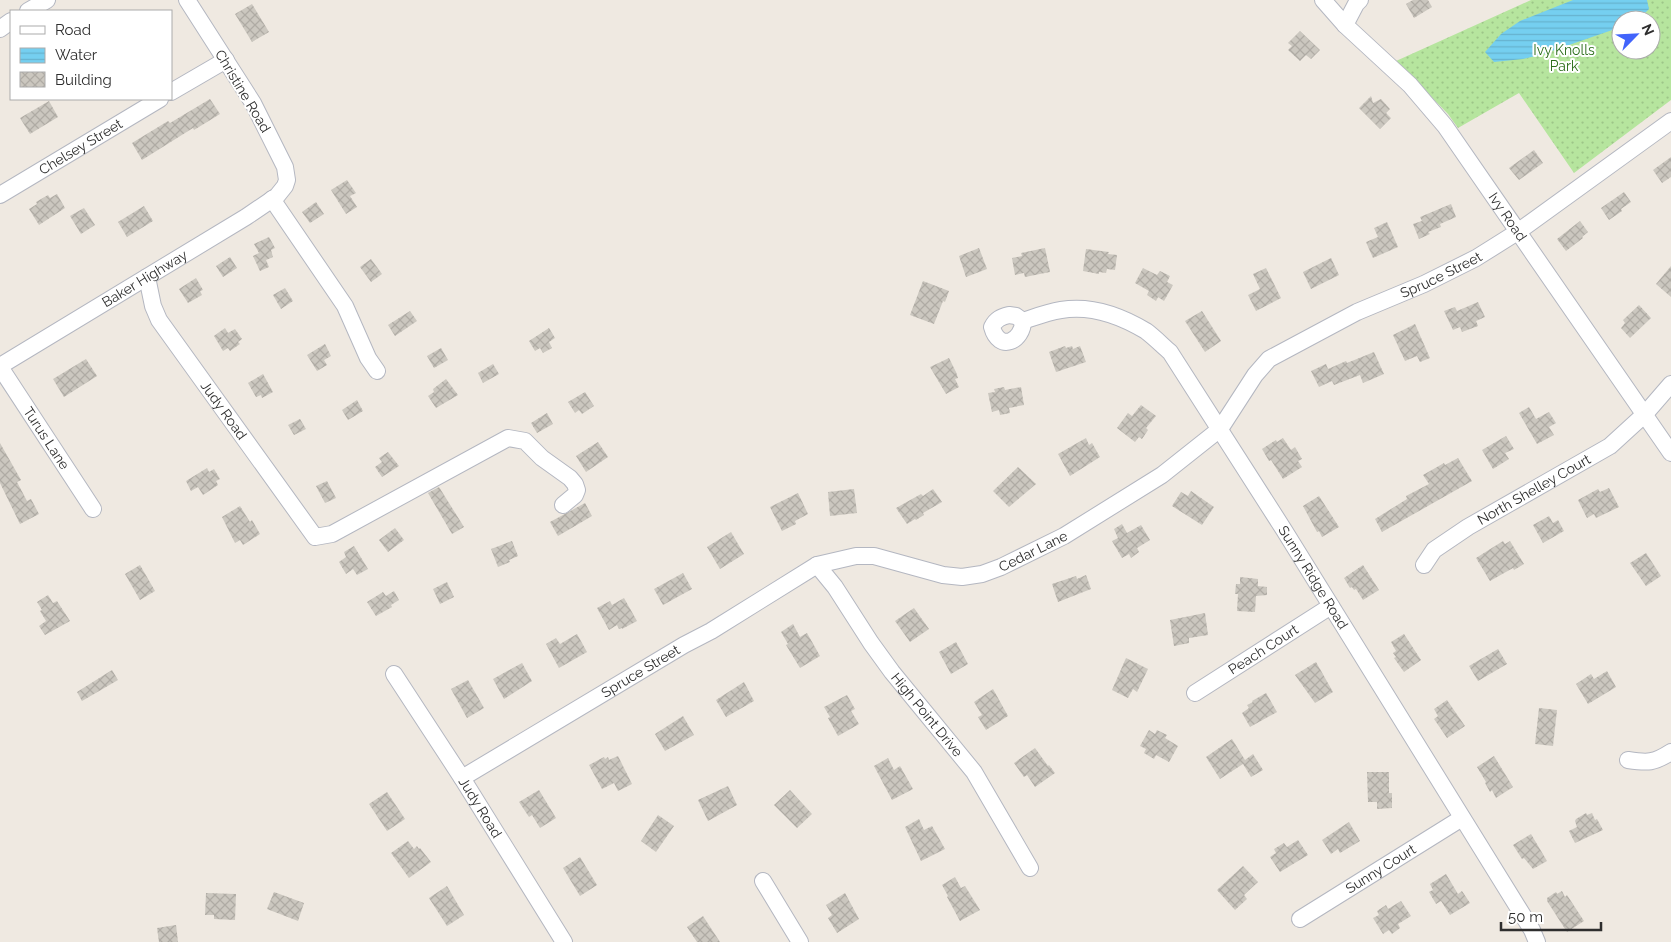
<svg xmlns="http://www.w3.org/2000/svg" width="1671" height="942" font-family="Raleway,sans-serif">
<style>
.grass{fill:url(#grass-dots);fill-rule:evenodd}
.water{fill:url(#water-rules)}
.building{fill:url(#building-cross-hatch)}
.lines{fill:none;stroke-linecap:round;stroke-linejoin:round}
.minor-casing{stroke:#b4b7c1;stroke-width:18}
.minor{stroke:#fff;stroke-width:16}
.labels{text-anchor:middle;stroke-width:4;stroke-linejoin:round;paint-order:stroke}
.park-label{font-size:14px;fill:#2c6e1b;stroke:#fff}
.street-label{font-size:14px;fill:#2e2e2e;stroke:#fff}
</style>
<defs>
<pattern id="grass-dots" width="8" height="8" patternUnits="userSpaceOnUse" patternTransform="scale(1.25)"><rect width="8" height="8" fill="#b6e59e"/><path d="M2 2h.1M6 6h.1" fill="none" stroke="#9dc588" stroke-width="1.8" stroke-linecap="round"/></pattern>
<pattern id="water-rules" width="6" height="5" patternUnits="userSpaceOnUse" patternTransform="scale(1.25)"><rect width="6" height="5" fill="#75cff0"/><path d="M0 2.5h6" fill="none" stroke="#66b2ce"/></pattern>
<pattern id="building-cross-hatch" width="8" height="8" patternUnits="userSpaceOnUse" patternTransform="scale(1.25)"><rect width="8" height="8" fill="#cbc7bf"/><path d="M0 0l8 8M0 8l8-8" fill="none" stroke="#afaba4"/></pattern>
</defs>
<rect width="100%" height="100%" fill="#efe9e1"/>
<!-- grass -->
<path class="grass" d="M1531,0H1671V100L1574,173L1519,93L1458,128L1448,114L1396,61ZM1621,20H1651V50H1621Z"/>
<!-- water -->
<path class="water" d="M1573,0H1647L1649,9L1638,20H1621V27L1540,55L1523,59L1494,62L1485,52L1501,34L1520,21Z"/>
<!-- building -->
<g class="building">
<path d="M1413,0H1428L1432,7L1414,18L1406,4Z"/>
<path d="M252,4L269,32L252,42L235,14Z"/>
<path d="M1300,31L1320,50L1311,59L1306,55L1300,61L1288,50L1292,46L1288,43Z"/>
<path d="M1371,96L1373,103L1381,99L1390,109L1386,113L1391,118L1380,129L1359,108Z"/>
<path d="M210,99L220,114L194,130L193,128L142,160L132,143L168,121L170,123Z"/>
<path d="M49,101L58,117L30,134L20,118Z"/>
<path d="M1534,150L1543,163L1519,180L1509,168Z"/>
<path d="M1671,157V177L1662,183L1653,170Z"/>
<path d="M347,180L356,193L350,196L357,207L346,214L331,190Z"/>
<path d="M1624,192L1631,202L1621,209L1622,211L1609,220L1601,208Z"/>
<path d="M57,194L65,208L39,225L29,209L37,204L36,202L48,195L50,198Z"/>
<path d="M316,202L324,214L310,223L302,212Z"/>
<path d="M1451,204L1456,217L1440,224L1441,227L1428,232L1430,234L1419,239L1413,224L1422,221L1420,217Z"/>
<path d="M144,206L153,221L127,237L118,222Z"/>
<path d="M84,208L95,225L81,234L70,216Z"/>
<path d="M1580,221L1588,232L1582,237L1583,238L1566,251L1557,239Z"/>
<path d="M1387,222L1398,247L1373,258L1366,242L1378,237L1374,228Z"/>
<path d="M269,237L275,248L271,250L273,257L266,260L269,267L260,271L253,256L259,253L254,244Z"/>
<path d="M979,248L987,269L966,277L959,256Z"/>
<path d="M1045,248L1050,272L1025,277L1024,273L1015,275L1012,258L1022,256L1021,253Z"/>
<path d="M1086,249L1109,252L1108,254L1117,255L1115,270L1107,269L1106,273L1099,272V274L1083,271Z"/>
<path d="M230,257L237,268L223,277L216,266Z"/>
<path d="M1331,258L1339,275L1311,289L1303,272Z"/>
<path d="M371,259L382,274L371,282L360,267Z"/>
<path d="M1671,266V297L1656,284Z"/>
<path d="M1143,268L1157,275L1160,271L1170,276L1167,282L1173,285L1164,301L1158,297L1156,301L1147,295L1149,291L1135,283Z"/>
<path d="M1266,268L1281,298L1256,311L1248,295L1260,289L1253,274Z"/>
<path d="M196,278L203,290L200,291L202,295L188,303L179,289Z"/>
<path d="M923,281L949,291L945,302L943,301L934,324L910,315Z"/>
<path d="M285,288L293,301L281,309L273,295Z"/>
<path d="M1478,302L1485,317L1476,321L1478,326L1462,332L1460,327L1453,330L1444,311L1455,307L1457,311Z"/>
<path d="M1639,305L1651,318L1630,338L1621,328L1625,323L1623,320Z"/>
<path d="M410,311L417,321L395,336L388,325Z"/>
<path d="M1202,311L1221,341L1205,352L1185,321Z"/>
<path d="M1415,324L1430,358L1420,362L1417,356L1405,361L1393,335Z"/>
<path d="M225,328L228,333L235,329L242,339L238,342L240,344L230,351L228,348L223,351L214,336Z"/>
<path d="M549,328L555,338L549,342L552,348L543,353L540,348L535,351L529,341Z"/>
<path d="M325,344L331,356L324,360L327,365L317,371L307,355Z"/>
<path d="M1065,346L1066,348L1072,346L1073,349L1080,346L1086,362L1056,372L1049,352Z"/>
<path d="M441,348L448,360L434,368L427,356Z"/>
<path d="M1374,352L1384,374L1363,383L1360,375L1334,385L1332,381L1319,387L1311,371L1326,364L1328,369L1346,361L1347,363Z"/>
<path d="M949,358L956,372L958,378L955,379L959,387L946,394L930,367Z"/>
<path d="M86,359L97,376L64,397L53,379Z"/>
<path d="M493,364L499,374L483,383L478,373Z"/>
<path d="M263,374L273,392L262,398L261,395L256,397L248,383Z"/>
<path d="M446,379L458,395L436,408L428,396L434,392L433,389Z"/>
<path d="M1004,387L1005,390L1021,387L1024,405L1009,408L1010,413L1000,415L999,410L992,412L988,393L995,392L994,389Z"/>
<path d="M585,392L594,406L582,414L579,410L575,413L568,402Z"/>
<path d="M357,400L363,411L348,420L342,410Z"/>
<path d="M1141,405L1156,416L1146,428L1148,430L1142,439L1139,437L1135,442L1117,428L1128,413L1132,416Z"/>
<path d="M1529,407L1536,419L1549,412L1556,423L1549,427L1554,435L1537,444L1519,413Z"/>
<path d="M547,413L553,424L537,433L531,423Z"/>
<path d="M300,419L306,429L294,435L288,425Z"/>
<path d="M1506,436L1514,449L1505,453L1509,459L1493,469L1482,450Z"/>
<path d="M1086,438L1089,445L1092,443L1100,457L1070,476L1058,454Z"/>
<path d="M1283,438L1291,450L1295,447L1302,459L1298,461L1302,467L1283,479L1271,460L1269,461L1262,449L1276,440L1277,442Z"/>
<path d="M598,442L608,457L586,472L576,456Z"/>
<path d="M0,443L21,480L17,482L27,501L31,499L39,514L20,524L0,483Z"/>
<path d="M388,452L399,466L382,477L375,467L382,462L379,458Z"/>
<path d="M1458,458L1472,481L1382,532L1375,519L1407,499L1406,496L1429,484L1423,475L1444,463L1445,465Z"/>
<path d="M1018,467L1036,484L1009,507L993,491Z"/>
<path d="M207,468L209,472L214,469L220,479L216,481L218,485L203,495L198,487L191,491L186,481Z"/>
<path d="M327,481L336,498L325,503L316,486Z"/>
<path d="M439,487L464,527L452,534L428,493Z"/>
<path d="M1609,488L1619,507L1596,518L1594,514L1587,518L1578,500L1598,489L1600,492Z"/>
<path d="M854,489L857,513L830,516L828,492Z"/>
<path d="M933,489L942,502L923,513L924,515L916,520L915,519L907,524L896,508L921,494L923,496Z"/>
<path d="M1191,491L1214,507L1202,525L1172,506L1181,492L1188,496Z"/>
<path d="M798,493L808,514L795,521L796,524L782,531L770,507Z"/>
<path d="M1319,496L1339,527L1322,537L1319,531L1317,532L1303,506Z"/>
<path d="M585,503L592,516L558,536L550,522Z"/>
<path d="M240,506L250,522L252,520L260,534L243,545L240,540L235,543L222,517Z"/>
<path d="M1549,516L1553,523L1558,520L1564,531L1543,543L1533,525Z"/>
<path d="M1122,524L1127,533L1141,525L1150,540L1137,548L1139,552L1131,558L1129,554L1122,558L1112,541L1118,538L1114,529Z"/>
<path d="M395,528L404,540L388,552L379,540Z"/>
<path d="M731,532L744,554L720,569L707,547Z"/>
<path d="M512,541L518,556L509,560L510,562L498,567L491,549Z"/>
<path d="M1503,541L1505,544L1510,541L1524,564L1514,570L1513,568L1490,581L1476,558Z"/>
<path d="M354,546L368,569L357,575L353,569L346,574L339,562L346,557L344,552Z"/>
<path d="M1646,553L1661,576L1646,586L1630,563Z"/>
<path d="M140,565L155,591L140,600L125,574Z"/>
<path d="M1363,565L1379,590L1363,600L1356,589L1354,590L1352,587L1350,588L1344,578Z"/>
<path d="M683,573L692,589L663,605L654,589Z"/>
<path d="M1086,575L1091,589L1058,602L1052,584L1076,576L1077,579Z"/>
<path d="M1240,577L1258,579V586L1267,587V595L1256,596L1255,612L1237,611L1238,594H1235L1236,584H1240Z"/>
<path d="M447,582L454,597L440,604L433,589Z"/>
<path d="M394,591L399,600L391,605L392,607L376,616L367,602L383,592L386,596Z"/>
<path d="M48,595L53,603L57,601L70,621L45,635L39,626L46,621L40,611L42,610L37,602Z"/>
<path d="M624,598L637,621L622,629V628L619,629L617,625L609,630L597,608L610,601L612,605Z"/>
<path d="M914,608L929,629L910,642L895,621Z"/>
<path d="M1205,613L1208,635L1189,638V643L1174,646L1170,620Z"/>
<path d="M793,624L800,637L807,633L820,656L800,668L786,645L788,644L781,632Z"/>
<path d="M577,634L587,652L559,668L546,644L556,638L560,644Z"/>
<path d="M1404,634L1421,660L1404,672L1394,658L1396,657L1393,653L1396,651L1391,642Z"/>
<path d="M956,642L968,664L951,674L939,652Z"/>
<path d="M1498,649L1507,664L1478,681L1469,666Z"/>
<path d="M1126,658L1148,669L1137,692L1133,689L1128,698L1112,690Z"/>
<path d="M1316,662L1333,692L1315,703L1295,675Z"/>
<path d="M522,663L532,681L504,699L493,679Z"/>
<path d="M112,670L118,680L82,701L77,692Z"/>
<path d="M1607,671L1616,687L1588,704L1576,684L1591,674L1594,679Z"/>
<path d="M468,680L484,708L467,718L451,689Z"/>
<path d="M744,682L754,701L726,717L716,700Z"/>
<path d="M993,689L1008,716L986,730L978,717L982,715L974,702Z"/>
<path d="M1266,693L1277,712L1250,727L1242,713L1249,708L1247,705L1253,702L1252,701Z"/>
<path d="M847,695L855,709L851,711L859,724L838,736L828,718L830,717L824,707Z"/>
<path d="M1447,700L1465,726L1447,738L1434,719L1438,716L1434,709Z"/>
<path d="M1539,708L1557,710L1553,746L1535,744Z"/>
<path d="M683,716L694,735L665,751L655,734Z"/>
<path d="M1149,730L1155,734L1157,730L1167,735L1165,738L1178,746L1169,762L1156,755L1154,759L1144,753L1146,749L1140,746Z"/>
<path d="M1232,739L1245,760L1253,754L1263,770L1251,777L1243,764L1220,779L1206,757Z"/>
<path d="M1035,748L1048,766L1049,765L1055,773L1035,787L1027,775L1024,777L1014,763Z"/>
<path d="M618,756L632,784L618,791L614,783L602,789L589,765L604,757L605,759L608,757L609,760Z"/>
<path d="M1494,756L1513,787L1496,798L1492,790L1490,792L1485,783L1486,782L1477,767Z"/>
<path d="M888,758L894,770L900,766L913,789L892,800L874,766Z"/>
<path d="M1367,772H1389V793H1392V808L1377,809V802H1368Z"/>
<path d="M728,786L737,805L708,821L698,800Z"/>
<path d="M539,790L556,818L540,828L532,815L529,817L519,802Z"/>
<path d="M790,790L812,814L797,828L774,805Z"/>
<path d="M387,792L405,819L387,831L369,804Z"/>
<path d="M1586,813L1587,815L1592,813L1595,820L1597,819L1603,830L1575,843L1569,831L1577,827L1575,821L1576,819Z"/>
<path d="M658,815L674,826L656,852L641,841Z"/>
<path d="M919,819L924,830L932,826L945,849L921,861L905,827Z"/>
<path d="M1349,822L1360,841L1340,853L1338,849L1331,854L1322,840Z"/>
<path d="M1531,834L1547,861L1533,869L1524,858L1522,859L1513,845Z"/>
<path d="M1298,840L1308,855L1280,872L1270,857L1276,853L1274,849L1284,843L1287,847Z"/>
<path d="M408,841L414,849L417,846L419,849L420,848L431,862L409,878L391,853Z"/>
<path d="M580,857L597,885L580,896L563,868Z"/>
<path d="M1243,866L1258,882L1244,895L1247,899L1235,910L1217,890Z"/>
<path d="M1446,874L1458,894L1462,891L1470,903L1450,915L1441,901L1436,904L1429,892L1433,890L1430,884Z"/>
<path d="M955,877L961,888L965,886L980,910L960,921L947,897L948,896L942,885Z"/>
<path d="M447,886L464,915L447,926L429,898Z"/>
<path d="M1562,891L1565,897L1567,895L1584,921L1567,932L1547,901V898L1556,892L1557,894Z"/>
<path d="M274,892L304,903L298,921L267,909Z"/>
<path d="M206,893L236,894L235,920L214,919V915H205Z"/>
<path d="M845,893L859,919L837,933L828,918L832,915L826,905Z"/>
<path d="M1401,901L1411,916L1398,924L1400,928L1392,934L1389,930L1383,934L1373,918L1379,915L1377,911L1386,905L1388,909Z"/>
<path d="M703,916L720,942H697L687,927Z"/>
<path d="M176,925L178,942H159L157,928Z"/>
</g>
<g class="lines">
<defs>
<g id="minor">
<path id="s1" d="M1323,0L1345,25L1410,85L1445,126L1671,453"/>
<path d="M28,11L47,0"/>
<path d="M1345,25L1356,4L1360,0"/>
<path d="M0,29L11,21"/>
<path d="M171,92L226,60"/>
<path id="s2" d="M0,195L160,99"/>
<path d="M272,199L345,306L368,358L377,371"/>
<path id="s3" d="M147,277L153,306L159,320L315,537L332,534L508,438L525,441L542,458L570,478L575,484L577,490L575,495L563,505"/>
<path d="M1009,315L1016,316L1023,321C1023,341 999,353 992,327C996,319 1001,317 1009,315Z"/>
<path id="s4" d="M1023,321C1035,317 1048,312 1061,310C1090,305 1121,316 1146,331C1154,337 1162,345 1170,352L1284,530L1532,930L1537,942"/>
<path id="s5" d="M0,366L246,217L277,196L285,186L287,180L285,167L253,103L187,0"/>
<path id="s6" d="M0,367L93,509"/>
<path id="s7" d="M817,565L835,587L871,643L892,672L974,772L1030,868"/>
<path id="s8" d="M1424,565L1434,550L1468,527L1610,446L1645,414L1671,384"/>
<path id="s9" d="M394,674L462,778L564,942"/>
<path id="s10" d="M1195,693L1331,606"/>
<path d="M1628,760C1648,763 1654,763 1671,752"/>
<path id="s11" d="M462,778L684,645L711,631L817,565L856,556H874L943,575L962,577L982,574L1001,567L1064,536L1162,475L1220,429L1255,375L1269,359L1357,312L1424,284L1476,258L1519,231L1671,121"/>
<path d="M763,881L800,942"/>
<path id="s12" d="M1300,919L1462,818"/>
</g>
</defs>
<!-- minor casing -->
<use href="#minor" class="minor-casing"/>
<!-- minor -->
<use href="#minor" class="minor"/>
</g>
<g class="labels">
<!-- park labels -->
<g class="park-label">
<text x="1564" y="55">Ivy Knolls<tspan x="1564" dy="16">Park</tspan></text>
</g>
<!-- street labels -->
<g class="street-label">
<text transform="translate(243 91) rotate(59)" y="5">Christine Road</text>
<text dy="5" stroke="none"><textPath href="#s2" startOffset="94">Chelsey Street</textPath></text>
<text dy="5" stroke="none"><textPath href="#s1" startOffset="286">Ivy Road</textPath></text>
<text dy="5" stroke="none"><textPath href="#s11" startOffset="1140">Spruce Street</textPath></text>
<text dy="5" stroke="none"><textPath href="#s5" startOffset="169">Baker Highway</textPath></text>
<text dy="5" stroke="none"><textPath href="#s3" startOffset="156">Judy Road</textPath></text>
<text dy="5" stroke="none"><textPath href="#s6" startOffset="85">Turus Lane</textPath></text>
<text dy="5" stroke="none"><textPath href="#s8" startOffset="135">North Shelley Court</textPath></text>
<text dy="5" stroke="none"><textPath href="#s11" startOffset="639">Cedar Lane</textPath></text>
<text dy="5" stroke="none"><textPath href="#s4" startOffset="428">Sunny Ridge Road</textPath></text>
<text dy="5" stroke="none"><textPath href="#s10" startOffset="81">Peach Court</textPath></text>
<text dy="5" stroke="none"><textPath href="#s11" startOffset="208">Spruce Street</textPath></text>
<text dy="5" stroke="none"><textPath href="#s7" startOffset="186">High Point Drive</textPath></text>
<text dy="5" stroke="none"><textPath href="#s9" startOffset="159">Judy Road</textPath></text>
<text dy="5" stroke="none"><textPath href="#s12" startOffset="95">Sunny Court</textPath></text>
</g>
</g>
<!-- legend -->
<rect x="10" y="10" width="162" height="90" fill="#ffffff" stroke="#ababab"/>
<rect x="20" y="26" width="25" height="8" fill="#ffffff" stroke="#ababab"/>
<text x="55" y="35" font-size="15" fill="#2e2e2e">Road</text>
<rect x="20" y="48" width="25" height="15" fill="url(#water-rules)" stroke="#ababab"/>
<text x="55" y="60" font-size="15" fill="#2e2e2e">Water</text>
<rect x="20" y="72" width="25" height="15" fill="url(#building-cross-hatch)" stroke="#ababab"/>
<text x="55" y="85" font-size="15" fill="#2e2e2e">Building</text>
<!-- north arrow -->
<g transform="translate(1636 35) rotate(66)"><circle r="24" fill="#ffffff" stroke="#ababab"/>
<path d="M0-4L9 19L0 12L-9 19Z" fill="#4264fb"/>
<text y="-8" font-size="14" font-weight="bold" text-anchor="middle" fill="#2e2e2e">N</text>
</g>
<!-- scale -->
<path d="M1501 922v8h100v-8" fill="none" stroke="#2e2e2e" stroke-width="2.5"/>
<text x="1508" y="922" font-size="15" fill="#2e2e2e" stroke="#ffffff" stroke-width="4" paint-order="stroke">50 m</text>
</svg>
